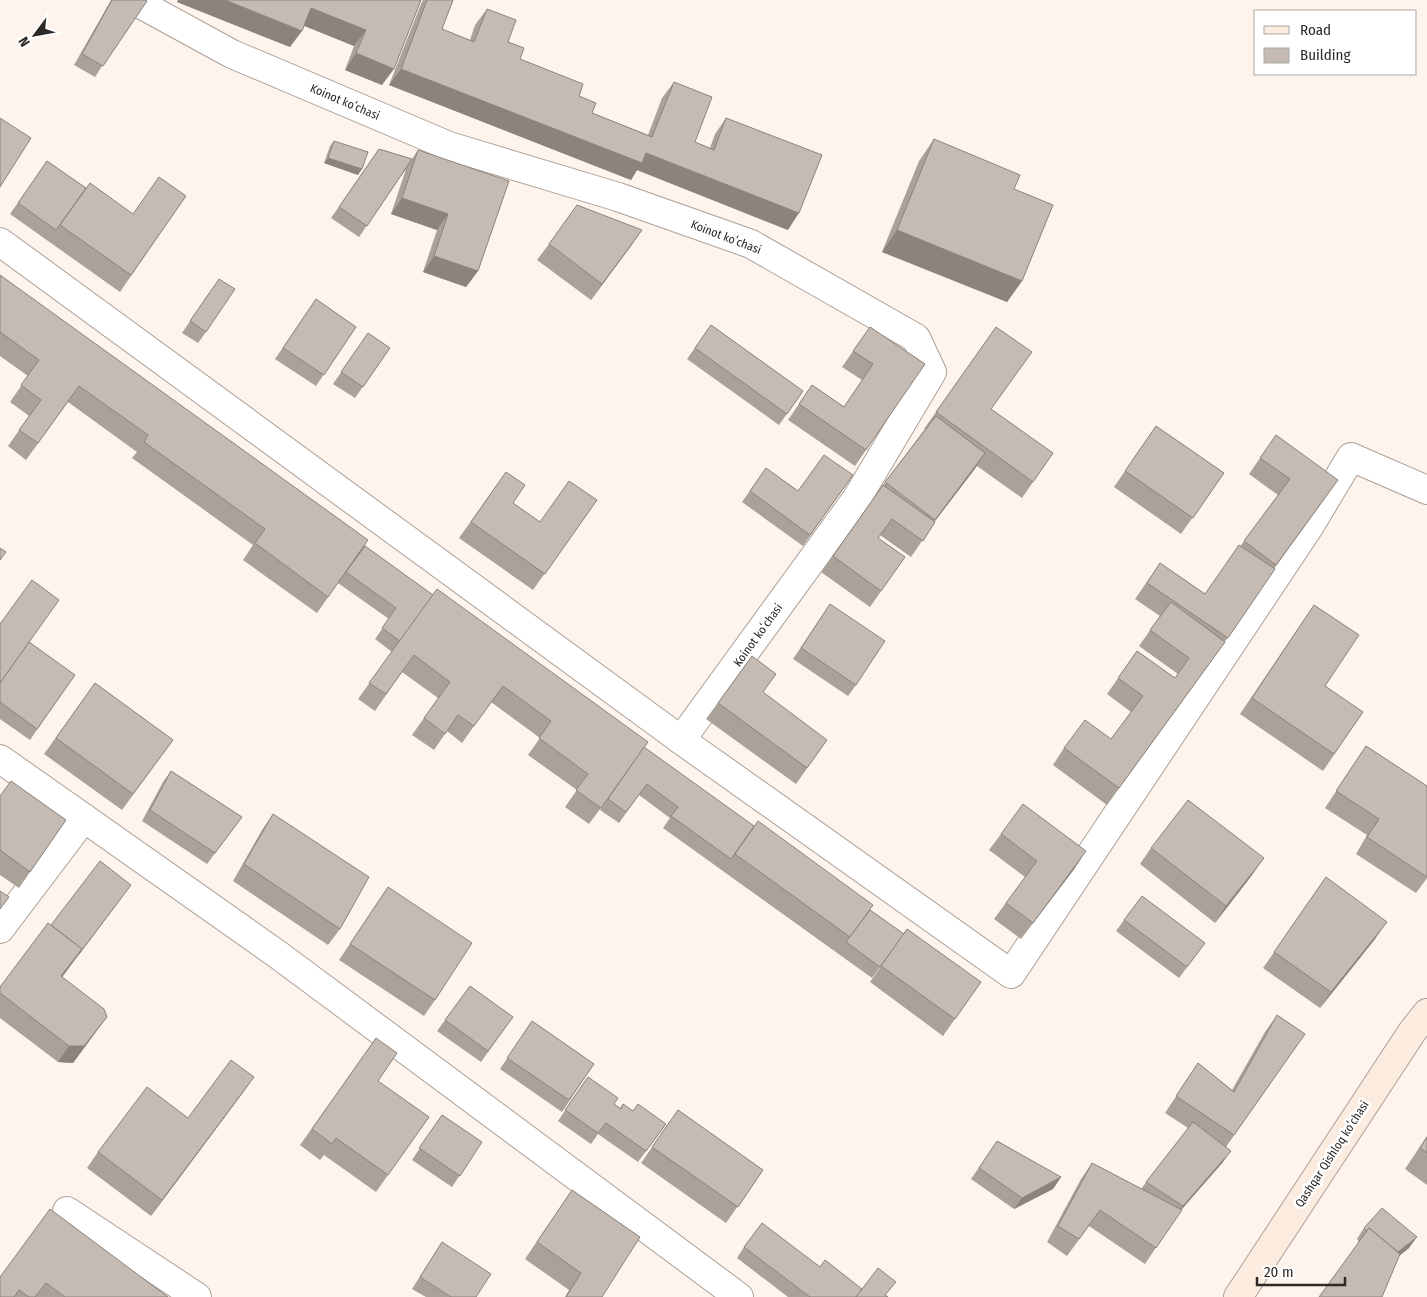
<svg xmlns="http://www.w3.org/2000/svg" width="1427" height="1297" font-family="'Fira Sans Condensed',sans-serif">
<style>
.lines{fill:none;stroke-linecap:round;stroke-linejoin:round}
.street-casing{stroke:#aba097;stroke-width:30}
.secondary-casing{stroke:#aba097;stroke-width:30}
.street{stroke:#fff;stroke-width:28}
.secondary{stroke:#fcecdf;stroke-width:28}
.wall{fill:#aaa199}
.shaded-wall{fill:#8b837d}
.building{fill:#c6bbb2;stroke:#8b837d}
.labels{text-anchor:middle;stroke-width:5;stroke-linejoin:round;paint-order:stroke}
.street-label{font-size:12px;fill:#2e2926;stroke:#fff}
</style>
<rect width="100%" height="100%" fill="#fef4ed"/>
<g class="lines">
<defs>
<g id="street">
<path d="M133,0L232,54L449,146L618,197L751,244L916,338L932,372L857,498L681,740"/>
<path d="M0,242L681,740L1011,974L1309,527L1351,457L1427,490"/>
<path d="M0,759L277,954L739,1297"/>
<path d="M0,929L84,818"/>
<path d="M67,1211L197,1297"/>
</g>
<path id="secondary" d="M1238,1297L1412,1032L1427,1013"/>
</defs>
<!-- street casing -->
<use href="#street" class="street-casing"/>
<!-- secondary casing -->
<use href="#secondary" class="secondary-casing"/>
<!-- street -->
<use href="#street" class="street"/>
<!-- secondary -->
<use href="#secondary" class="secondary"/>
</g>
<!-- wall -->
<g class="wall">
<path d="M111,0H145L95,77L74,65Z"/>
<path d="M178,0H421L382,85L345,70L354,46L304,26L290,47L177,2Z"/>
<path d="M423,0H453L442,29L470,40L475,25L487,9L508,42L520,59L579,96L592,113L648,135L662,98L674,82L695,142L710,148L715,134L726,118L788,230L637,170L631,180L389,85L421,4Z"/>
<path d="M934,139L1014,189L1022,281L1007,302L882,252L919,161Z"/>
<path d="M334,141L358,175L324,163L330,146Z"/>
<path d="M379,149L412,159L418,150L478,271L466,287L423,272L437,230L391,214L406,169L359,237L331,218Z"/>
<path d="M47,161L86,188L133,214L186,196L120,292L10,214Z"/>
<path d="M642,230L591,300L537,260L549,244Z"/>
<path d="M0,275L365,546L870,910L904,934L981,982L943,1036L870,982L889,955L872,978L663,828L670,818L639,795L619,823L600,810L606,801L589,824L565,807L577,790L528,755L540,738L491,702L462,743L447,731L434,750L412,735L438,698L402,672L375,711L358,699L392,652L375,639L389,619L338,583L317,613L243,560L253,545L132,458L137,452L68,402L26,460L8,446L29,416L10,402L28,376L0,356Z"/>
<path d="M211,290L206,332L198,343L182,333Z"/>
<path d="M316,299L356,327L316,386L275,359Z"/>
<path d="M711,325L803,391L779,425L687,359Z"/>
<path d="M870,327L925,364L855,466L788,420L812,385L844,407L862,380L842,367Z"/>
<path d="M996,327L991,410L1053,453L1022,498L977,466L934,522H935L911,557L880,535L878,538L905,557L870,607L821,572L883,485L925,429H924Z"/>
<path d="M368,333L390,348L355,398L333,384Z"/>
<path d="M1156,426L1224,473L1181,534L1114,487Z"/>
<path d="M1276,435L1326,497L1274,569H1275L1213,659L1107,805L1053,765L1064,748L1111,739L1131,712L1107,694L1137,651L1175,678L1178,674L1139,646L1160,616L1135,599L1160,563L1205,594L1278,495L1249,474Z"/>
<path d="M766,468L798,491L853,475L803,546L742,502Z"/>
<path d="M506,472L513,503L540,522L597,500L533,590L459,538Z"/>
<path d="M830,604L856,685L848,696L793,659Z"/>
<path d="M1303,621L1325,686L1363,712L1323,771L1240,714Z"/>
<path d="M0,624L29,642L75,675L30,740L0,719Z"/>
<path d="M752,656L763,693L827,740L796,784L706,719Z"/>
<path d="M95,683L173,740L122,810L44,754Z"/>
<path d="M1366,746L1427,786V878L1416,893L1356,854L1367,835L1325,808Z"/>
<path d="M171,771L242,817L207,864L142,821L163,782Z"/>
<path d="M0,796L66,820L19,888L0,875Z"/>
<path d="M273,814L340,929L328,945L233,881L262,830Z"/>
<path d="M1001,834L1075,868L1021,939L994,919L1025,877L989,850Z"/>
<path d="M1151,848L1252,875L1215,923L1140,864Z"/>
<path d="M1326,877L1375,939L1320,1008L1263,968Z"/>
<path d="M388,887L435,1000L424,1016L339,960Z"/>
<path d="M123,896L62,977L95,1033L73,1063L58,1062L0,1018V987L51,925Z"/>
<path d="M1124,920L1205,943L1179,978L1116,931Z"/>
<path d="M470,986L513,1017L481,1062L437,1031Z"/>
<path d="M1277,1015L1305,1034L1226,1147L1223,1162L1181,1210L1145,1264L1089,1226L1067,1256L1047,1242L1081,1179L1092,1163L1141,1189L1188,1128L1165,1113L1198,1063L1232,1090L1265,1032Z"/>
<path d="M532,1021L594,1064L562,1112L500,1069Z"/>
<path d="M376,1038L378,1081L429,1117L376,1192L324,1155L320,1160L300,1145Z"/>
<path d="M254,1077L151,1216L87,1168L98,1152L188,1118Z"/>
<path d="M588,1077L614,1104L620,1108L623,1104L633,1111L666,1124L638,1162L598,1134L591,1144L558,1121Z"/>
<path d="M678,1110L763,1170L726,1223L641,1163Z"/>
<path d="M442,1115L482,1142L452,1187L412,1160Z"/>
<path d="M1427,1136V1185L1405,1169Z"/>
<path d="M997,1141L1061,1177L1053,1189L1014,1209L971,1179Z"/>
<path d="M572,1190L602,1297H565L569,1290L525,1259Z"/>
<path d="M1364,1228L1409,1248L1399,1256L1359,1242L1357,1239Z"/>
<path d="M442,1242L476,1297H426L412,1289Z"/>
<path d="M744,1247L820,1267L862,1289L886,1295L888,1297H788L737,1258Z"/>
<path d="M0,1277L168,1297H0Z"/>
</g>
<!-- shaded-wall -->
<g class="shaded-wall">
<path d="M178,0H225L302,31L290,47L177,2Z"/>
<path d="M311,8L366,30L354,46L300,24Z"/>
<path d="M356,53L394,69L382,85L345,70Z"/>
<path d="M401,69L646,153L799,213L788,230L637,170L631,180L389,85Z"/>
<path d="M328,158L362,169L358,175L324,163Z"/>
<path d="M402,198L448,214L437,230L391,214Z"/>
<path d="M642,230L631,246L591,300L602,284Z"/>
<path d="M897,230L1022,281L1007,302L882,252Z"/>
<path d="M434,256L478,271L466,287L423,272Z"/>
<path d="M985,453L974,470L923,537L935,520Z"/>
<path d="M1086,851L1075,868L1021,939L1033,923Z"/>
<path d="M1264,858L1252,875L1215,923L1226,906Z"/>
<path d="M131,885L50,993L61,976Z"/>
<path d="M1387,922L1375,939L1320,1008L1331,992Z"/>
<path d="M107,1017L73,1063L58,1062L69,1046Z"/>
<path d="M254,1077L242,1094L151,1216L162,1200Z"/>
<path d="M1231,1151L1223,1162L1175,1217L1183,1206Z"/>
<path d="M1061,1177L1053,1189L1014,1209L1022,1198Z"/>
<path d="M1417,1237L1409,1248L1388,1265L1395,1254Z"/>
</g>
<!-- building -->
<g class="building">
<path d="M112,0H145L147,1L103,66L82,54Z"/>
<path d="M225,0H421L394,69L356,53L366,30L311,8L302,31Z"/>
<path d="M427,0H453L442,29L474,42L487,9L516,20L508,42L524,48L520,59L583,84L579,96L596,103L592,113L652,137L674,82L712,97L695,142L714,150L726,118L822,155L799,213L646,153L642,163L401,69Z"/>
<path d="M0,118L31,138L0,187Z"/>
<path d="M934,139L1020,175L1014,189L1053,205L1022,281L897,230Z"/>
<path d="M334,141L368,152L362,169L328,158Z"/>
<path d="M379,149L412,159L367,226L339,207Z"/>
<path d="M418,150L509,181L478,271L434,256L448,214L402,198Z"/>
<path d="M47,161L86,188L56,230L18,203Z"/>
<path d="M159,177L186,196L131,275L60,225L90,183L133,214Z"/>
<path d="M577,205L642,230L602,284L549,244Z"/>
<path d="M0,275L368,540L328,597L255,543L265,529L144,442L148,435L79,386L38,443L19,430L41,400L21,385L39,360L0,332Z"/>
<path d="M219,279L235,289L206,332L190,321Z"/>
<path d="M316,299L356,327L324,375L283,348Z"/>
<path d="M711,325L803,391L787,414L695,348Z"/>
<path d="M870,327L925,364L866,450L799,404L812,385L844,407L873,364L853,351Z"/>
<path d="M996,327L1032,352L991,409L1053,453L1033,482L936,412Z"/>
<path d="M368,333L390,348L363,387L341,372Z"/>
<path d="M936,416L985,453L935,520L885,482Z"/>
<path d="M1156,426L1224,473L1193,518L1125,471Z"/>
<path d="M1276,435L1338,480L1276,565L1244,541L1290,479L1260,458Z"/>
<path d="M824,455L853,475L810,535L750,491L766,468L798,491Z"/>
<path d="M506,472L525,485L513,503L540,522L569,481L597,500L545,574L471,522Z"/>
<path d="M883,485L935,522L923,541L892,519L878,538L905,557L881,591L833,556Z"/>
<path d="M1239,545L1275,569L1228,638L1147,583L1160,563L1205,594Z"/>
<path d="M365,546L433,595L400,641L382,628L396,608L346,572Z"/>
<path d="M0,548L6,552L0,560Z"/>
<path d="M32,580L59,600L0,683V624Z"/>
<path d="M437,589L648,742L601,808L576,790L588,774L539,738L551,721L503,686L474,726L458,715L445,734L424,718L450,682L414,655L386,694L369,683Z"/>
<path d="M1171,602L1225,642L1119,788L1064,748L1085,720L1111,739L1143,696L1118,678L1137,651L1175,678L1189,658L1150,630Z"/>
<path d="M830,604L885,641L856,685L801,648Z"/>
<path d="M1314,605L1359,635L1325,686L1363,712L1334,754L1252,698Z"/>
<path d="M29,642L75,675L37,729L0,702V683Z"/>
<path d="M752,656L776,674L763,692L827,740L807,768L718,703Z"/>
<path d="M95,683L173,740L133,794L56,738Z"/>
<path d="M1366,746L1427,786V877L1367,837L1379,819L1336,791Z"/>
<path d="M644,747L754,826L731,859L671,816L678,807L647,784L626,812L608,799Z"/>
<path d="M171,771L242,817L215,853L150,810Z"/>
<path d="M11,781L66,820L30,872L0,850V796Z"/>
<path d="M1188,800L1264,858L1226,906L1151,848Z"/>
<path d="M1023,804L1086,851L1033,923L1006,903L1037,861L1001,834Z"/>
<path d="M273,814L369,877L340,929L244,864Z"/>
<path d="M758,821L873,905L850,937L735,854Z"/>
<path d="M100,861L131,885L79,954L82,949L51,925Z"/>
<path d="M1326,877L1387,922L1331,992L1274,952Z"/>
<path d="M388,887L472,943L435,1000L350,944Z"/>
<path d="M0,891L9,897L0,909Z"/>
<path d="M1142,896L1205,943L1187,967L1124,920Z"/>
<path d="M870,910L904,934L880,967L846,942Z"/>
<path d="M48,923L82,949L61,976L104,1009L107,1017L84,1046H69L0,993V987Z"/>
<path d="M907,929L981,982L955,1019L881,966Z"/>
<path d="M470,986L513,1017L488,1051L445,1020Z"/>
<path d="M1277,1015L1305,1034L1234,1135L1176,1096L1198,1063L1234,1092Z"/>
<path d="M532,1021L594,1064L569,1100L507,1058Z"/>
<path d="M376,1038L397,1053L378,1081L429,1117L388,1175L336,1138L332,1144L312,1129Z"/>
<path d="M231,1060L254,1077L162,1200L98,1152L147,1087L188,1118Z"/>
<path d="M588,1077L618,1098L614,1104L621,1109L623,1104L633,1111L638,1104L666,1124L646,1151L606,1123L598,1133L565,1110Z"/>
<path d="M678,1110L763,1170L738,1207L652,1147Z"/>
<path d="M442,1115L482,1142L460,1176L419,1148Z"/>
<path d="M1193,1122L1231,1151L1183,1206L1146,1182Z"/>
<path d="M1427,1137V1153L1420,1148Z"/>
<path d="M997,1141L1061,1177L1022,1198L979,1168Z"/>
<path d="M1092,1163L1182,1210L1156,1248L1100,1210L1079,1239L1058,1226Z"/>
<path d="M572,1190L640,1237L602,1297H566L581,1273L537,1242Z"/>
<path d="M1382,1208L1417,1237L1398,1252L1369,1228L1367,1231L1364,1228Z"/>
<path d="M50,1209L168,1297H65L46,1283L35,1297H29L19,1290L14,1297H0V1277Z"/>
<path d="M762,1223L820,1267L825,1260L862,1289L856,1297H810L744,1247Z"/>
<path d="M1369,1228L1400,1254L1382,1297H1319Z"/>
<path d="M442,1242L491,1274L476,1297H451L420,1277Z"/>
<path d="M878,1268L896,1282L885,1295L888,1297H856Z"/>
</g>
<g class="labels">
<!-- street labels -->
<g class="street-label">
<text transform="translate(345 102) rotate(23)" y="4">Koinot koʻchasi</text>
<text transform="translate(726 237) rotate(21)" y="4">Koinot koʻchasi</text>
<text transform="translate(758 635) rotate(-54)" y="4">Koinot koʻchasi</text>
<text transform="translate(1332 1154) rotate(-57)" y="4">Qashqar Qishloq koʻchasi</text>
</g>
</g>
<!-- legend -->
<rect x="1254" y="10" width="162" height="65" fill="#ffffff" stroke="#aba9a8"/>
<rect x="1264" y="26" width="25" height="8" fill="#fcecdf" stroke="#aba9a8"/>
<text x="1300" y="35" font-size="15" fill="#2e2926">Road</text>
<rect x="1264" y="48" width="25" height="15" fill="#c6bbb2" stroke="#aba9a8"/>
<text x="1300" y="60" font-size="15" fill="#2e2926">Building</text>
<!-- north arrow -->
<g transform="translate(35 35) rotate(238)" stroke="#ffffff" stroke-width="4" paint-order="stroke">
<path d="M0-4L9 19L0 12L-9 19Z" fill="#2e2926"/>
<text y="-8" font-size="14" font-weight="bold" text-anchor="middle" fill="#2e2926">N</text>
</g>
<!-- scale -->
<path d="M1257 1277v8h88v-8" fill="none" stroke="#2e2926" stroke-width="2.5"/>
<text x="1264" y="1277" font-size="15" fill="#2e2926" stroke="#ffffff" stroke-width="4" paint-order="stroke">20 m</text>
</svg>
